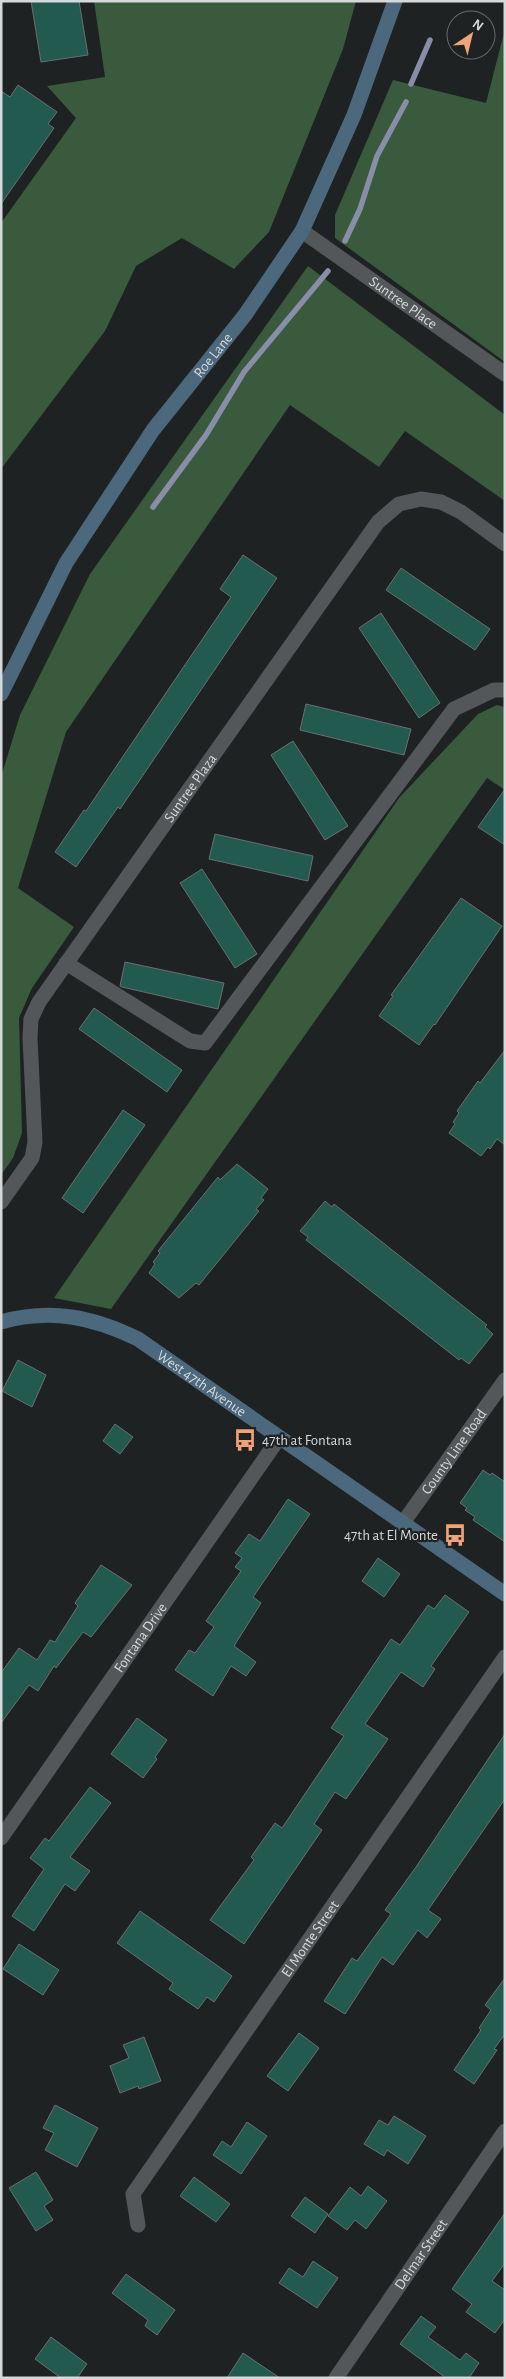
<svg xmlns="http://www.w3.org/2000/svg" width="506" height="2379" font-family="'Alegreya Sans',sans-serif">
<style>
.forest{fill:#395a3d}
.lines{fill:none;stroke-linecap:round;stroke-linejoin:round}
.stream{stroke:#888da8;stroke-width:5.5}
.building{fill:#225a50;stroke:#6a6f6e}
.street{stroke:#535759;stroke-width:15}
.secondary{stroke:#4b687d;stroke-width:15}
.labels{text-anchor:middle;stroke-width:4.5;stroke-linejoin:round;paint-order:stroke}
.street-label{font-size:15px;fill:#d6d9da;stroke:#1e2223}
.poi-label{font-size:15px;fill:#d6d9da;stroke:#1e2223;text-anchor:start}
</style>
<rect width="100%" height="100%" fill="#1e2223"/>
<!-- forest -->
<g class="forest">
<path d="M94,1H356L343,49L269,232L234,269L182,238L136,266L105,331L1,469V223L76,118L47,86L105,77Z"/>
<path d="M505,29V362L335,238V215L393,80L486,103Z"/>
<path d="M308,266L505,415V501L405,431L379,467L290,405L66,732L18,888L74,927L32,988L19,1018L22,1133L13,1158L1,1175V777L20,715L90,574Z"/>
<path d="M497,705L505,707V790L487,778L111,1309L54,1298L399,798L478,714Z"/>
</g>
<g class="lines">
<!-- stream -->
<g class="stream">
<path d="M411,84L430,40"/>
<path d="M345,241L360,209L377,156L406,102"/>
<path d="M153,507L206,435L244,372L328,271"/>
</g>
</g>
<!-- building -->
<g class="building">
<path d="M31,1H79L88,55L41,62Z"/>
<path d="M18,85L57,112L48,124L54,128L1,204V91L10,97Z"/>
<path d="M243,555L277,578L120,809L118,807L76,867L55,852L84,810L86,811L231,597L220,589Z"/>
<path d="M401,568L490,629L475,650L386,590Z"/>
<path d="M381,613L440,703L419,718L359,628Z"/>
<path d="M306,704L411,729L404,755L300,730Z"/>
<path d="M293,741L348,826L325,840L271,755Z"/>
<path d="M505,789V845L478,827Z"/>
<path d="M215,834L313,856L308,881L209,859Z"/>
<path d="M202,869L257,954L235,968L180,883Z"/>
<path d="M461,898L502,926L435,1025L434,1024L419,1045L379,1016L393,996L391,995Z"/>
<path d="M125,962L224,983L218,1009L122,987L120,986Z"/>
<path d="M94,1008L182,1070L167,1092L79,1029Z"/>
<path d="M505,1050V1145L497,1139L490,1149L488,1147L481,1156L449,1133L455,1124L453,1122L459,1113L457,1111L478,1081L480,1083Z"/>
<path d="M123,1110L145,1125L83,1213L62,1198Z"/>
<path d="M237,1164L268,1189L261,1198L264,1200L256,1209L259,1211L199,1285L196,1283L179,1298L149,1273L155,1264L153,1262L160,1253L158,1251L218,1177L220,1180Z"/>
<path d="M325,1201L332,1207L334,1204L487,1325L485,1327L493,1334L469,1364L461,1358L459,1360L306,1240L308,1237L300,1231Z"/>
<path d="M18,1360L46,1375L32,1407L2,1391Z"/>
<path d="M115,1424L133,1437L120,1454L103,1441Z"/>
<path d="M483,1470L490,1475L492,1473L505,1482V1542L473,1520L475,1517L465,1510L467,1508L460,1503Z"/>
<path d="M288,1499L310,1514L253,1597L261,1603L234,1646L256,1662L246,1676L231,1666L213,1696L175,1670L189,1650L195,1653L214,1627L206,1621L241,1571L235,1567L242,1558L235,1553L249,1534L260,1541Z"/>
<path d="M378,1558L400,1574L384,1597L362,1581Z"/>
<path d="M101,1565L132,1585L91,1637L83,1632L56,1668L54,1666L38,1691L29,1685L1,1723V1673L19,1648L37,1660L50,1640L55,1642L78,1606L75,1603Z"/>
<path d="M445,1595L469,1612L431,1666L435,1669L423,1687L401,1672L389,1689L365,1724L388,1739L346,1799L335,1792L314,1824L322,1830L244,1944L210,1920L254,1860L251,1857L275,1823L282,1828L344,1736L331,1728L391,1639L400,1645L428,1605L434,1609Z"/>
<path d="M137,1718L167,1740L155,1757L157,1759L143,1778L111,1754Z"/>
<path d="M505,1734V1799L428,1910L441,1919L427,1938L418,1930L393,1965L382,1957L345,2014L324,2001L352,1958L357,1961L391,1914L385,1910L416,1867Z"/>
<path d="M90,1787L111,1803L70,1857L90,1871L75,1891L65,1884L34,1931L12,1916L44,1869L30,1858L45,1838L49,1841Z"/>
<path d="M140,1911L232,1976L214,2002L207,1997L198,2009L169,1989L173,1983L117,1943Z"/>
<path d="M19,1944L59,1970L43,1995L3,1969Z"/>
<path d="M505,1978V2034L494,2049L497,2050L474,2084L454,2070L481,2030L479,2028L491,2010L485,2005Z"/>
<path d="M299,2033L319,2048L288,2091L267,2076Z"/>
<path d="M144,2037L161,2081L139,2089L138,2086L120,2093L110,2066L129,2058L123,2045Z"/>
<path d="M55,2105L98,2128L77,2167L45,2150L54,2133L43,2128Z"/>
<path d="M394,2116L426,2136L408,2164L387,2150L384,2156L364,2144L379,2120L388,2125Z"/>
<path d="M247,2122L267,2136L241,2174L213,2155L222,2141L231,2147Z"/>
<path d="M36,2172L53,2200L44,2206L53,2220L36,2231L9,2188Z"/>
<path d="M194,2177L230,2204L216,2222L180,2196Z"/>
<path d="M368,2186L387,2201L366,2229L355,2220L347,2230L328,2216L350,2187L361,2196Z"/>
<path d="M305,2197L328,2214L315,2233L291,2216Z"/>
<path d="M505,2213V2263L492,2281L505,2290V2319L495,2333L466,2312L472,2304L452,2289Z"/>
<path d="M313,2261L338,2278L317,2308L279,2283L289,2268L303,2277Z"/>
<path d="M126,2274L175,2310L157,2335L145,2326L148,2320L112,2293Z"/>
<path d="M421,2316L436,2327L428,2337L460,2360L466,2353L479,2363L469,2378H446L400,2344Z"/>
<path d="M51,2337L87,2364L77,2378H61L35,2359Z"/>
<path d="M243,2353L280,2378H227Z"/>
</g>
<g class="lines">
<!-- street -->
<g class="street">
<path id="s1" d="M302,231L505,374"/>
<path d="M66,963L190,1041L205,1043L454,709L494,690H505"/>
<path id="s2" d="M1,1202L32,1158L35,1142L30,1038L31,1019L39,1002L378,522L399,504L421,499L441,502L461,512L505,544"/>
<path id="s3" d="M402,1524L505,1380"/>
<path id="s4" d="M1,1838L279,1438"/>
<path id="s5" d="M138,2225L133,2194L505,1657"/>
<path id="s6" d="M336,2378L505,2131"/>
</g>
<!-- secondary -->
<g class="secondary">
<path id="s7" d="M1,694L66,563L153,430L245,315L302,231L354,115L395,1"/>
<path id="s8" d="M1,1322C51,1308 93,1317 138,1339L505,1594"/>
</g>
</g>
<!-- icons -->
<defs>
<symbol id="bus-bare" viewBox="-9 -9 18 18"><path d="M-5-6H5V4H4V6H2V4H-2V6H-4V4H-5ZM-3.5-4V0h7V-4ZM-3.5 1.2v1.5H-2V1.2ZM2 1.2v1.5H3.5V1.2Z" fill="#efa378" stroke="#1e2223" stroke-width="2.5" paint-order="stroke"/></symbol>
</defs>
<g fill-rule="evenodd">
<use href="#bus-bare" x="229" y="1424" width="32" height="32"/>
<use href="#bus-bare" x="439" y="1519" width="32" height="32"/>
</g>
<g class="labels">
<!-- street labels -->
<g class="street-label">
<text dy="5" stroke="none"><textPath href="#s1" startOffset="124">Suntree Place</textPath></text>
<text dy="5" stroke="none"><textPath href="#s7" startOffset="401">Roe Lane</textPath></text>
<text dy="5" stroke="none"><textPath href="#s2" startOffset="474">Suntree Plaza</textPath></text>
<text dy="5" stroke="none"><textPath href="#s8" startOffset="219">West 47th Avenue</textPath></text>
<text dy="5" stroke="none"><textPath href="#s3" startOffset="89">County Line Road</textPath></text>
<text dy="5" stroke="none"><textPath href="#s4" startOffset="244">Fontana Drive</textPath></text>
<text dy="5" stroke="none"><textPath href="#s5" startOffset="342">El Monte Street</textPath></text>
<text dy="5" stroke="none"><textPath href="#s6" startOffset="150">Delmar Street</textPath></text>
</g>
<!-- poi labels -->
<g class="poi-label">
<text x="262" y="1445">47th at Fontana</text>
<text x="438" y="1540" text-anchor="end">47th at El Monte</text>
</g>
</g>
<!-- border -->
<rect width="506" height="2379" fill="none" stroke="#d6d9da" stroke-width="5"/>
<!-- north arrow -->
<g transform="translate(471 35) rotate(35)"><circle r="24" fill="#1e2223" stroke="#686b6c"/>
<path d="M0-4L9 19L0 12L-9 19Z" fill="#efa378"/>
<text y="-8" font-size="14" font-weight="bold" text-anchor="middle" fill="#d6d9da">N</text>
</g>
</svg>
